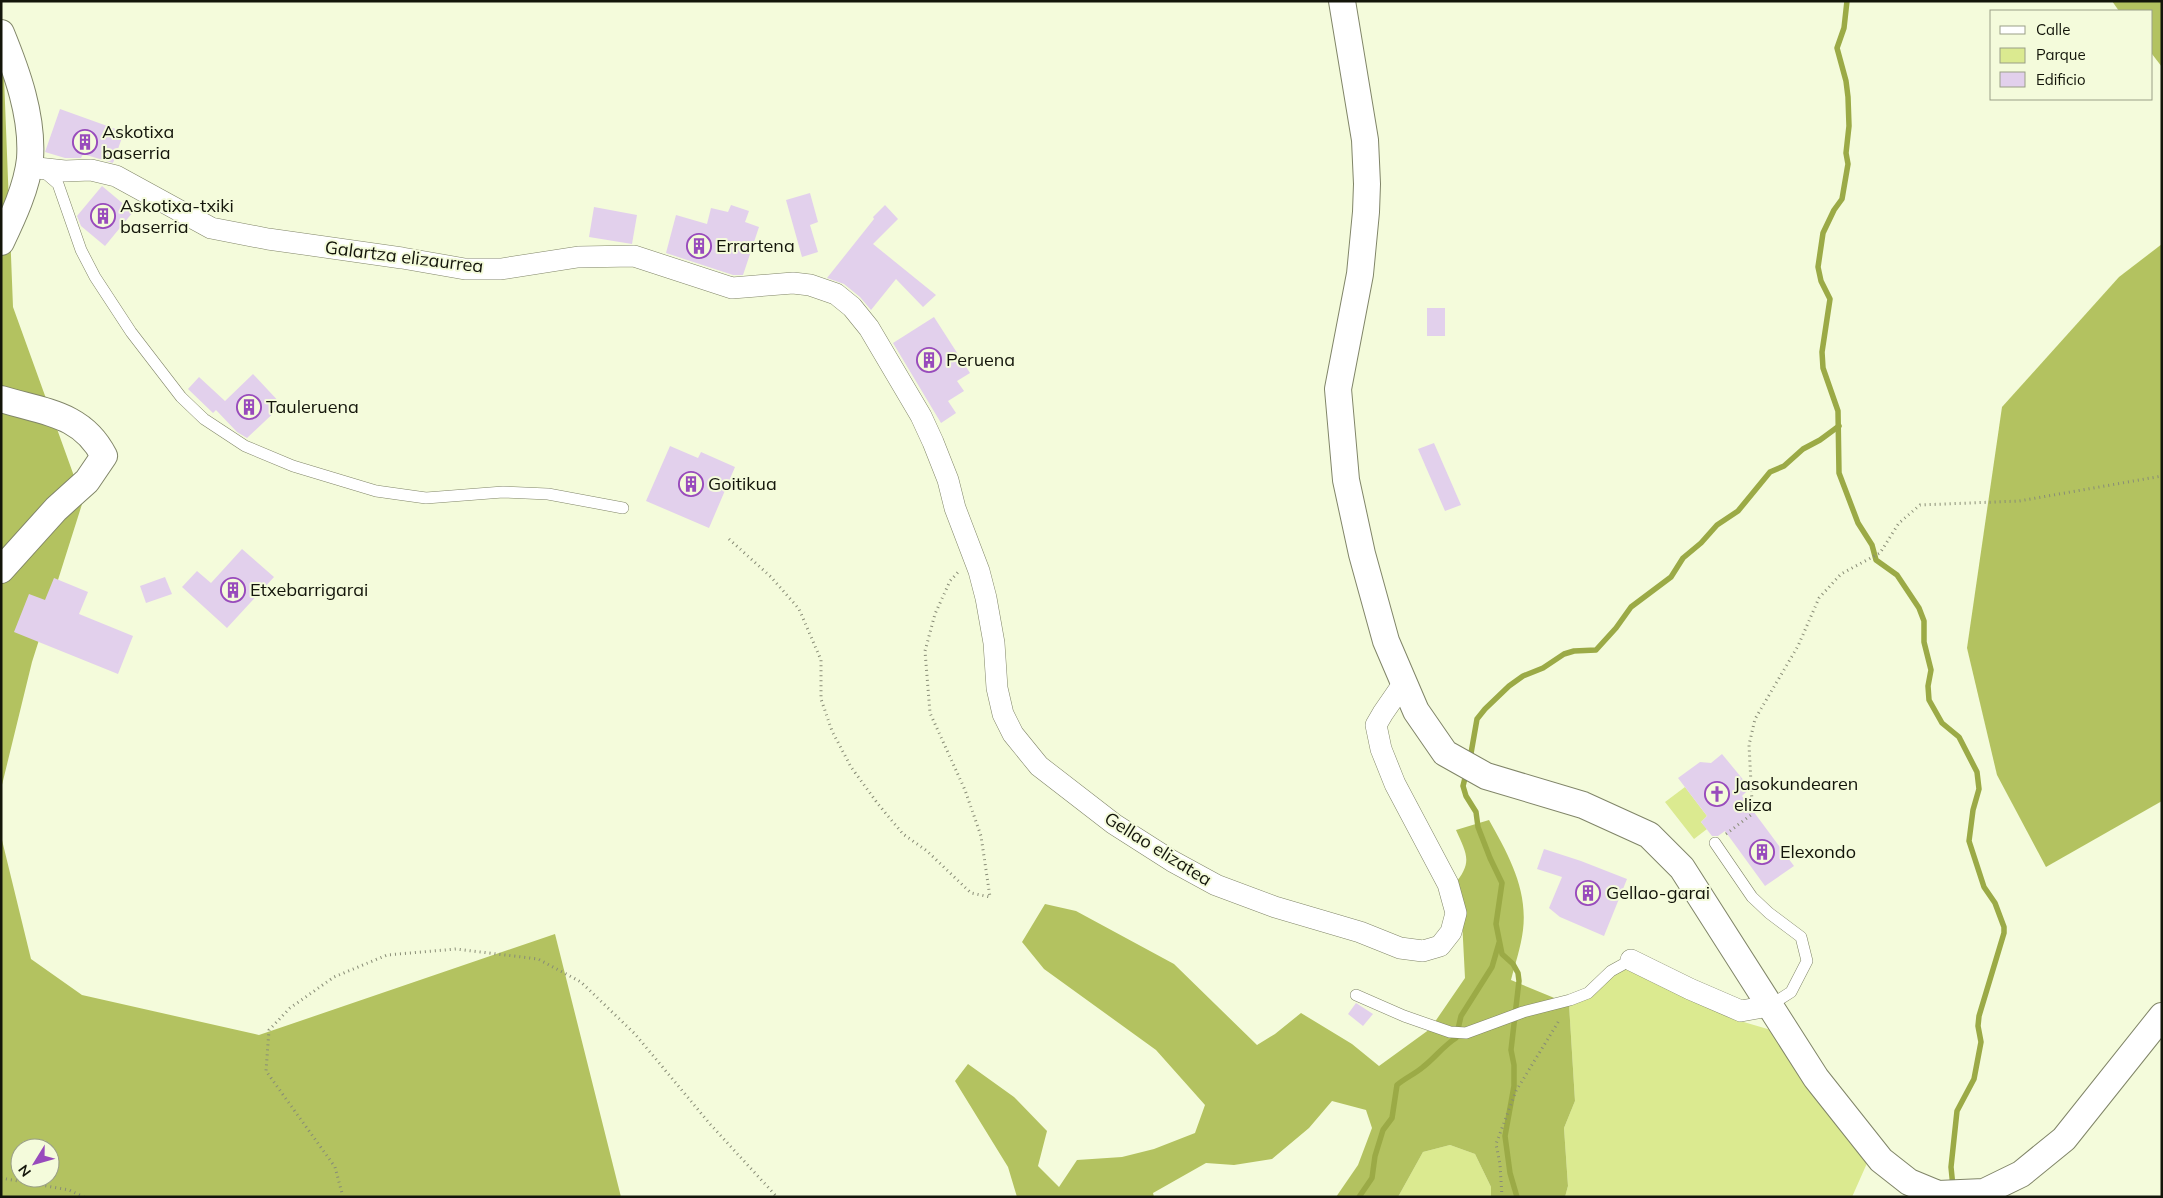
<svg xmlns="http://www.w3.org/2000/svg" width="2163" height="1198" font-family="Mulish,sans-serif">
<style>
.green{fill:#dbea90}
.forest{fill:#b3c260;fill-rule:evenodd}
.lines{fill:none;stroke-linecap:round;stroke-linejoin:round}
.stream{stroke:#9baa46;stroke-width:5.5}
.building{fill:#e2d0ec}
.service-casing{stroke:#808568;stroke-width:12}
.minor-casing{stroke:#808568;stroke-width:22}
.tertiary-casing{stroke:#808568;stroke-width:28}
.path{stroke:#888c76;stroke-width:3;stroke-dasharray:1 4;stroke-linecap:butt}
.service{stroke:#fff;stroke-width:11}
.minor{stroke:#fff;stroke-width:21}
.tertiary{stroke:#fff;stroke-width:26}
.labels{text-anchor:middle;stroke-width:4;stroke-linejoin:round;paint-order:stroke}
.poi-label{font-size:18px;fill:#13150a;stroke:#f4fbdb;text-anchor:start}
.street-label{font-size:18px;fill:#13150a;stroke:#f4fbdb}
</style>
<rect width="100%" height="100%" fill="#f4fbdb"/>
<!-- green -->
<g class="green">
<path d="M1685,787L1707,816L1701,822L1707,829L1694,839L1665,802Z"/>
<path d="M1618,963L1730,1018L1771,1030L1836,1125L1868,1161L1852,1197H1565L1568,1186L1564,1128L1575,1101L1569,1004Z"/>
<path d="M1450,1145L1475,1154L1491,1187V1197H1398L1423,1152Z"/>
</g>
<!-- forest -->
<g class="forest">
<path d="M1,1L13,307L83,501L32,662L1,789Z"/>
<path d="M2112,1H2162V67L2152,54V11H2119Z"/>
<path d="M2162,244V801L2046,867L1997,775L1967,648L2002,407L2119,277Z"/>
<path d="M1489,820C1508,854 1528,889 1523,930C1521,947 1515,964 1511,980L1569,1004L1575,1101L1564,1128L1568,1186L1565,1197H1491V1187L1475,1154L1450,1145L1423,1152L1398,1197H1336L1358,1165L1372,1128L1366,1110L1332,1101L1309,1128L1272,1159L1234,1165L1206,1163L1153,1193L1154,1197H1017L1008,1167L955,1081L968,1064L1014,1097L1047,1131L1038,1166L1059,1187L1077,1160L1122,1157L1154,1149L1195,1133L1205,1105L1156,1050L1044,969L1022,942L1045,904L1076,911L1174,964L1257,1045L1275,1034L1301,1013L1352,1044L1379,1066L1430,1029L1465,978L1462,920L1454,885C1473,862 1467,855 1456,830Z"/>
<path d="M1,836L31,959L82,995L259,1035L555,934L621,1197H1ZM20,1148H50V1178H20Z"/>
</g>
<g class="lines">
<!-- stream -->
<g class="stream">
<path d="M1847,1L1844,28L1837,48L1846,81L1848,97L1849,126L1846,153L1848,164L1842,199L1834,210L1823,233L1818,267L1821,281L1830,299L1822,352L1823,368L1838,411L1839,473L1858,523L1872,545L1876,560L1897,575L1919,608L1924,621V642L1931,670L1928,686L1929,700L1942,723L1959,737L1977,772L1979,789L1973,810L1969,841L1984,887L1995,903L2004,927V933L1979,1016L1978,1026L1981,1042L1974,1079L1957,1111L1951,1167L1953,1187"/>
<path d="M1470,759L1477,719L1485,709L1509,686L1523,676L1543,668L1564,654L1574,651L1596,650L1616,628L1631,607L1671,577L1683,558L1701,543L1717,525L1738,511L1770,472L1784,466L1803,449L1820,440L1839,426"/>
<path d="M1465,778L1463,786L1466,796L1476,812L1478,827L1490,858L1502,883L1496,924L1502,954L1513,964L1518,973L1519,981L1511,1050L1514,1065V1086L1505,1136L1510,1173L1517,1197"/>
<path d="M1359,1197L1372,1178L1375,1156L1383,1130L1392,1118L1397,1085C1405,1078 1415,1074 1423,1067C1435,1058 1443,1046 1456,1038L1461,1016L1492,967L1499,943"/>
</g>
</g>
<!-- building -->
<g class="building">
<path d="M60,109L124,132L113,163L83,154L81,158H65L45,152Z"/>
<path d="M102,186L133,212L105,246L81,226L77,216Z"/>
<path d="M810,193L818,222L810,225L818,252L802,257L786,200Z"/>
<path d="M731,205L749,211L745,222L759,227L743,275H733L666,253L676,215L707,224L711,208L728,212Z"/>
<path d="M885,205L898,219L873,244L936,295L923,307L896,279L871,310L860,297L844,284L827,278L874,219L873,217Z"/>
<path d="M594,207L637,215L632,244L589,237Z"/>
<rect x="1427" y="308" width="18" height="28"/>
<path d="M934,317L970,373L957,381L964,391L948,401L956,413L941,423L893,343Z"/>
<path d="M253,374L282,405L247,438L237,432L216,410L213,413L188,389L199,377L225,401Z"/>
<path d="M1434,443L1461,505L1445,511L1418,449Z"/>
<path d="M670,446L698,458L701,452L735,467L709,528L646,501Z"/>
<path d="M242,549L274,577L227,628L182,587L197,571L211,583Z"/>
<path d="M165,577L172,594L146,603L140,586Z"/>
<path d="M54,578L88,592L79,614L133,636L118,674L14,632L29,594L45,600Z"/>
<path d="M1722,754L1750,788L1742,796L1794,866L1765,886L1725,831L1718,836H1712L1701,822L1707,816L1678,778L1700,762L1711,763Z"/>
<path d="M1544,849L1581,861L1627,879L1604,936L1560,917L1549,908L1562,877L1537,869Z"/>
<path d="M1356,1003L1373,1014L1363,1026L1348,1014Z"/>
</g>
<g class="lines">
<defs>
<g id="service">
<path d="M44,172L58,184L81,250L95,277L131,332L181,397L204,419L245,446L293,466L376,491L426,498L503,492L548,494L623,508"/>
<path d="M1715,843L1752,897L1769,913L1801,937L1807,961L1791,992L1769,1006"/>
<path d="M1356,995L1404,1016L1450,1032L1466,1033L1523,1012L1570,1000L1588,993L1611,971L1631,960"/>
</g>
<g id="minor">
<path d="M28,167L65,171L91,170L116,176L211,228L268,239L402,258L465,269H501L578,257L634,256L732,288L793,283L810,285L836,294L852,307L869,328L921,416L933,442L948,480L955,508L979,571L986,598L994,643L997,688L1003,714L1013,734L1039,766L1114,824L1172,861L1216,885L1275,907L1360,932L1400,948L1423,951L1440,946L1451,932L1456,913L1448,884L1395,784L1381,749L1376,725L1383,713L1403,684"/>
<path d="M1631,960L1690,989L1741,1011L1769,1006"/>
</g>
<g id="tertiary">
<path d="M1342,1L1365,140L1367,184L1366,212L1360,274L1338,389L1346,480L1362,554L1386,641L1416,711L1445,753L1486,776L1583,805L1649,835L1682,868L1816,1078L1881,1160L1909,1182L1938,1194L1984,1192L2021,1174L2064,1139L2162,1016"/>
<path d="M1,33C17,72 33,116 30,159C27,187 13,217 1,242"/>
<path d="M1,399C43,412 82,413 104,456L87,481L56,509L1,570"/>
</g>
</defs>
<!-- service casing -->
<use href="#service" class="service-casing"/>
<!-- minor casing -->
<use href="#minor" class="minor-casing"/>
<!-- tertiary casing -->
<use href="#tertiary" class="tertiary-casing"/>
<!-- path -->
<g class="path">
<path d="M729,539L771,577L799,609L821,660V699L832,731L851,767L878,804L903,834L927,851L971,893L990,897L981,836L965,790L930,713L925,651L935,614L950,581L959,571"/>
<path d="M1726,834L1751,815L1752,802L1749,745L1755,719L1798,646L1819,598L1841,574L1880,553L1899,523L1920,505L2019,501L2162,476"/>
<path d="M1,1178L69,1190L84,1197"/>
<path d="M343,1197L335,1167L266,1071L269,1030L290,1008L334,977L387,955L456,949L538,959L581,982L635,1034L710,1124L777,1197"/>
<path d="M1502,1197L1500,1164L1496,1144L1516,1091L1560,1019"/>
</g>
<!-- service -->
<use href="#service" class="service"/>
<!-- minor -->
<use href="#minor" class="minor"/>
<!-- tertiary -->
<use href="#tertiary" class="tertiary"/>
</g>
<!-- icons -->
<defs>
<symbol id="building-ring" viewBox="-11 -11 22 22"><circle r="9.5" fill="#f4fbdb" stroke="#984bbc" stroke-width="1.5"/><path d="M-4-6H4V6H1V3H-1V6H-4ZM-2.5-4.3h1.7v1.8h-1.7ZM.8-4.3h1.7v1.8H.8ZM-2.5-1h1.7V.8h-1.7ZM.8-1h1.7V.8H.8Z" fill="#984bbc"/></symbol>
<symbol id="church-ring" viewBox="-11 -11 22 22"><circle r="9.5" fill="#f4fbdb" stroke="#984bbc" stroke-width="1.5"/><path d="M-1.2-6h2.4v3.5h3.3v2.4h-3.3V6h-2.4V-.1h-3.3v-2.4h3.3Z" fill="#984bbc"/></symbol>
</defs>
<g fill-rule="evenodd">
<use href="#building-ring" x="71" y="128" width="28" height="28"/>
<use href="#building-ring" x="89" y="202" width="28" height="28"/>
<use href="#building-ring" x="685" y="232" width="28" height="28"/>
<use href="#building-ring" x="915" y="346" width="28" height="28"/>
<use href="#building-ring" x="235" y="393" width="28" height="28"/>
<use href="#building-ring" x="677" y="470" width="28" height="28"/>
<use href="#building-ring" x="219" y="576" width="28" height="28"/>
<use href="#church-ring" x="1703" y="780" width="28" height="28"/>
<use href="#building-ring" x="1748" y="838" width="28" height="28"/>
<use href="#building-ring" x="1574" y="879" width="28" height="28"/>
</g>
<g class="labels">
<!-- poi labels -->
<g class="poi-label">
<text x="102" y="138">Askotixa<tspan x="102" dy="21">baserria</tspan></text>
<text x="120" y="212">Askotixa-txiki<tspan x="120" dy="21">baserria</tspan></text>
<text x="716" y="252">Errartena</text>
<text x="946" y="366">Peruena</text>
<text x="266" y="413">Tauleruena</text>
<text x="708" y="490">Goitikua</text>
<text x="250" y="596">Etxebarrigarai</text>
<text x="1734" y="790">Jasokundearen<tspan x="1734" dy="21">eliza</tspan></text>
<text x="1780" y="858">Elexondo</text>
<text x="1606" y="899">Gellao-garai</text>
</g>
<!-- street labels -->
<g class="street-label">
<text transform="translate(404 257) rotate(7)" y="6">Galartza elizaurrea</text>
<text transform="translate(1158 849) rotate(32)" y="6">Gellao elizatea</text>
</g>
</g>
<!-- border -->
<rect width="2163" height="1198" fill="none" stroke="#13150a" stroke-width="5"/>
<!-- legend -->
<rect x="1990" y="10" width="162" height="90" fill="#f4fbdb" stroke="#9a9f87"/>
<rect x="2000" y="26" width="25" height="8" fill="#ffffff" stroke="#9a9f87"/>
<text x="2036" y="35" font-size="15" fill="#13150a">Calle</text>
<rect x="2000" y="48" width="25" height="15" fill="#dbea90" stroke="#9a9f87"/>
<text x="2036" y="60" font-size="15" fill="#13150a">Parque</text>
<rect x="2000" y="72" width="25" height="15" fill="#e2d0ec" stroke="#9a9f87"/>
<text x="2036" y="85" font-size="15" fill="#13150a">Edificio</text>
<!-- north arrow -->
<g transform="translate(35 1163) rotate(233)"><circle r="24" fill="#f4fbdb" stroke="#9a9f87"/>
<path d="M0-4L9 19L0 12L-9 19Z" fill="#984bbc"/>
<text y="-8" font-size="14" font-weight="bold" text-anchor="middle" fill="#13150a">N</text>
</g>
</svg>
